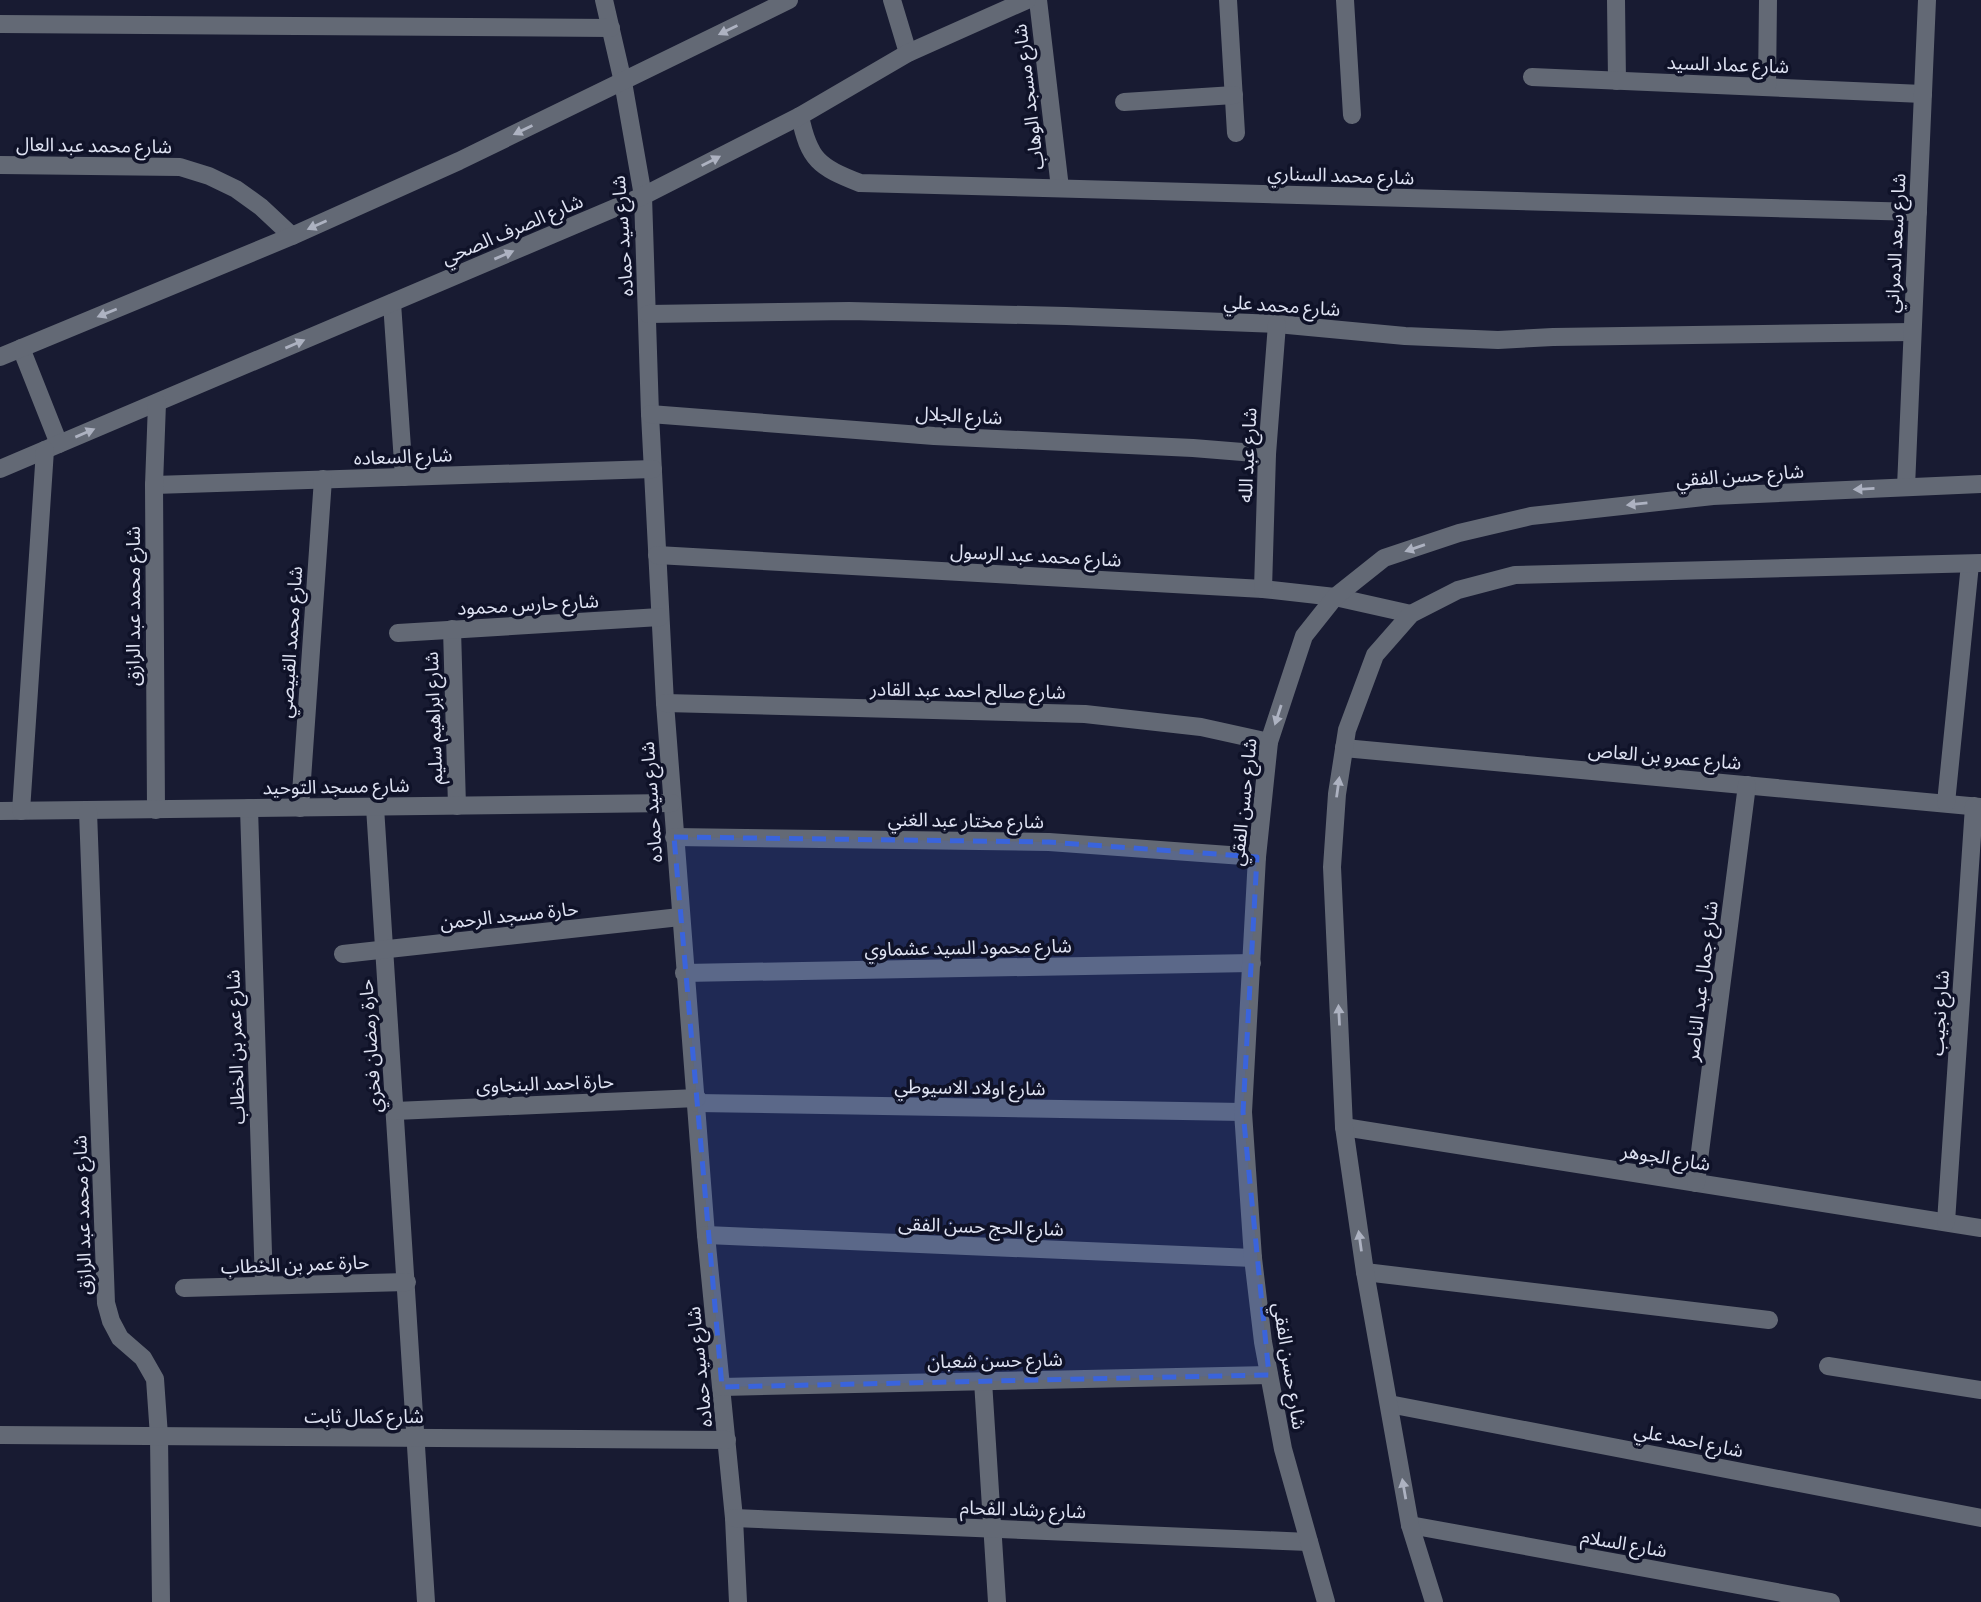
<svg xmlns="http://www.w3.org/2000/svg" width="1981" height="1602" font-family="Barlow,'Noto Sans Arabic',sans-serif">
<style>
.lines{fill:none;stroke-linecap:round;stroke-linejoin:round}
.minor{stroke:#636975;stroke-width:18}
.oneway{fill:#adb2c1}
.marked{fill:#3a64dc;fill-opacity:0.2;stroke:#3a64dc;stroke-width:5;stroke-dasharray:14 9;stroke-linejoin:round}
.labels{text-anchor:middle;stroke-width:7;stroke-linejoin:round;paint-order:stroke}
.street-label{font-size:19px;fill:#dfe3f3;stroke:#0f1228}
</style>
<rect width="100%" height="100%" fill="#181b32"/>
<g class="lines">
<!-- minor -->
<g class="minor">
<path d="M604,0L623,82L643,196L650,414L665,703L706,1235L734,1518L738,1602"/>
<path d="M892,0L908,53"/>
<path d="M1038,0L1060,188"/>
<path d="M1228,0L1236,133"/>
<path d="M1345,0L1352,115"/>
<path d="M1616,0L1617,81"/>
<path d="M0,24L611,28"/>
<path d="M1532,77L1923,94"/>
<path d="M1767,87L1768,0"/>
<path d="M1124,102L1234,95"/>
<path d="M800,116C809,160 819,167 860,183L1918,212"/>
<path d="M0,165L180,167L209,176L236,189L261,207L292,236"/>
<path d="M392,303L404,477"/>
<path d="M648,314L849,311L1066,316L1277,324L1405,336L1498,340L1553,337L1912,332"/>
<path d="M21,348L59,444"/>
<path d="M0,357L292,236L459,161L789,0"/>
<path d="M650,414L934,436L1193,448L1267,454"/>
<path d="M0,469L643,196L800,116L908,53L1027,0"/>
<path d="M154,485L653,469"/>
<path d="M1906,487L1927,0"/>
<path d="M657,555L1263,589L1335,597L1411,614"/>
<path d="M1263,589L1267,454L1277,324"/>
<path d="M452,629L457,806"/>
<path d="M398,633L660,617"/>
<path d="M665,703L1085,714L1201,727L1269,742"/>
<path d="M1344,748L1981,807"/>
<path d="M1946,803L1970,564"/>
<path d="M375,807L426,1602"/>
<path d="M249,808L264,1285"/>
<path d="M300,808L323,479"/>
<path d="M156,810L154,485L157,403"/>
<path d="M0,811L672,803"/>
<path d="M21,811L45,450"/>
<path d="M88,811L106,1303L111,1321L120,1338L143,1358L155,1379L159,1436L161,1602"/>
<path d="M674,837L1049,842L1257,857"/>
<path d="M343,954L680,917"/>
<path d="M684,973L1252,963"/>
<path d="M697,1103L1243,1112"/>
<path d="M395,1111L697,1098"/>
<path d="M1344,1127L1981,1228"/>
<path d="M1696,1183L1747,785"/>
<path d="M1946,1222L1974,806"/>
<path d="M706,1235L1253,1258"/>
<path d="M1365,1272L1769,1320"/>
<path d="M184,1288L407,1282"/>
<path d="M1828,1366L1981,1390"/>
<path d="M983,1381L997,1602"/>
<path d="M722,1387L1269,1375"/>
<path d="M1389,1404L1981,1518"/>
<path d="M0,1435L727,1440"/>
<path d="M734,1518L1309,1542"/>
<path d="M1410,1525L1831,1602"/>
<path d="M1326,1602L1283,1449L1263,1342L1253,1258L1243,1112L1257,857L1269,742L1304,636L1335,597L1384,558L1459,533L1531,516L1713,496L1981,484"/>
<path d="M1434,1602L1410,1525L1365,1272L1344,1127L1332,867L1337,794L1347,730L1375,655L1411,614L1458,590L1515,575L1981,563"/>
</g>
</g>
<!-- one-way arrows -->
<defs><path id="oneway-solid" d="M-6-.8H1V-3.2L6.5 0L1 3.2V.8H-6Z" transform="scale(1.75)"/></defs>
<g class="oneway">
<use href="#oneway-solid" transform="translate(728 30) rotate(154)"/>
<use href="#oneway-solid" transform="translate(523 130) rotate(154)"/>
<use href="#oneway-solid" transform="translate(711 161) rotate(-27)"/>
<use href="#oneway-solid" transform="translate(317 225) rotate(156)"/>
<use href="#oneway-solid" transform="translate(504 255) rotate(-23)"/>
<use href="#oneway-solid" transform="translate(107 313) rotate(158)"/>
<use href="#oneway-solid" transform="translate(295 344) rotate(-23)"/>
<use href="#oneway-solid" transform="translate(85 433) rotate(-23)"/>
<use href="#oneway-solid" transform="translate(1864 489) rotate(177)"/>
<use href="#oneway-solid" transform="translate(1637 504) rotate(174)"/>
<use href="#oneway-solid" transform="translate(1415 548) rotate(161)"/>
<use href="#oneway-solid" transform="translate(1278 715) rotate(108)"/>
<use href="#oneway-solid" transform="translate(1338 787) rotate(-82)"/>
<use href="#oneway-solid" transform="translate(1339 1015) rotate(-93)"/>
<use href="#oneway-solid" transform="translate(1360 1241) rotate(-98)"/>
<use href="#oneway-solid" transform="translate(1404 1489) rotate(-100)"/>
</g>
<!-- marked area -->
<path class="marked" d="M674,837L1049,842L1257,857L1243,1112L1269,1375L722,1387Z"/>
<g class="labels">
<!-- street labels -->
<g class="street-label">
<text transform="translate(1728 64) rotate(2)" y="7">شارع عماد السيد</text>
<text transform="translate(1028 97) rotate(-97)" y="7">شارع مسجد الوهاب</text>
<text transform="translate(94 145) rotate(1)" y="7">شارع محمد عبد العال</text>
<text transform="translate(1341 175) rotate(2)" y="7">شارع محمد السناري</text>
<text transform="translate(512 229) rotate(-23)" y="7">شارع الصرف الصحي</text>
<text transform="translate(622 236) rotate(-94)" y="7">شارع سيد حماده</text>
<text transform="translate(1895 243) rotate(-87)" y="7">شارع سعد الدمراني</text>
<text transform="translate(1282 305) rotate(4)" y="7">شارع محمد علي</text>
<text transform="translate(959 415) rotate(3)" y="7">شارع الجلال</text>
<text transform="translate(1247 455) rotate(-87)" y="7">شارع عبد الله</text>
<text transform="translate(403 456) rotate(-2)" y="7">شارع السعاده</text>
<text transform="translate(1740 475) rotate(-4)" y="7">شارع حسن الفقي</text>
<text transform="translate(1036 555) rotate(3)" y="7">شارع محمد عبد الرسول</text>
<text transform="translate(528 604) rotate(-3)" y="7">شارع حارس محمود</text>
<text transform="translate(133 606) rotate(-90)" y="7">شارع محمد عبد الرازق</text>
<text transform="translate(290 642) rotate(-86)" y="7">شارع محمد القبيصي</text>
<text transform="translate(968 690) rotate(1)" y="7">شارع صالح احمد عبد القادر</text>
<text transform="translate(433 718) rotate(-92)" y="7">شارع ابراهيم سليم</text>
<text transform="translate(1665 756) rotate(5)" y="7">شارع عمرو بن العاص</text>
<text transform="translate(336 786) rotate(-1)" y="7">شارع مسجد التوحيد</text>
<text transform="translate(651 802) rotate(-94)" y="7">شارع سيد حماده</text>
<text transform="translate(1243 802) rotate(-84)" y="7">شارع حسن الفقي</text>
<text transform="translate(966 820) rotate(1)" y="7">شارع مختار عبد الغني</text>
<text transform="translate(509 915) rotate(-6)" y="7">حارة مسجد الرحمن</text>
<text transform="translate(968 947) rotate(-1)" y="7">شارع محمود السيد عشماوي</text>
<text transform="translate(1701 981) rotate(-83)" y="7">شارع جمال عبد الناصر</text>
<text transform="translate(1939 1013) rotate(-86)" y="7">شارع نجيب</text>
<text transform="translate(370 1046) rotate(-94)" y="7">حارة رمضان فخري</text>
<text transform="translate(235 1047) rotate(-92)" y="7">شارع عمر بن الخطاب</text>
<text transform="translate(545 1083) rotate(-2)" y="7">حارة احمد البنجاوى</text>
<text transform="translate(970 1087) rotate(1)" y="7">شارع اولاد الاسيوطي</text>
<text transform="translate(1666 1157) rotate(9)" y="7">شارع الجوهر</text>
<text transform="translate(82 1215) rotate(-92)" y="7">شارع محمد عبد الرازق</text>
<text transform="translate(981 1226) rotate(2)" y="7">شارع الحج حسن الفقى</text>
<text transform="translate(295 1264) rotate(-2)" y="7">حارة عمر بن الخطاب</text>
<text transform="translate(995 1360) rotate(-1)" y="7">شارع حسن شعبان</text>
<text transform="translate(1290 1366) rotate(81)" y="7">شارع حسن الفقي</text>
<text transform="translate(699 1367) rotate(-96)" y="7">شارع سيد حماده</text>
<text x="364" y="1423">شارع كمال ثابت</text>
<text transform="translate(1689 1440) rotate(11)" y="7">شارع احمد علي</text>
<text transform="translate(1023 1509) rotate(2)" y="7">شارع رشاد الفحام</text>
<text transform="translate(1624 1543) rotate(10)" y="7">شارع السلام</text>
</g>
</g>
</svg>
